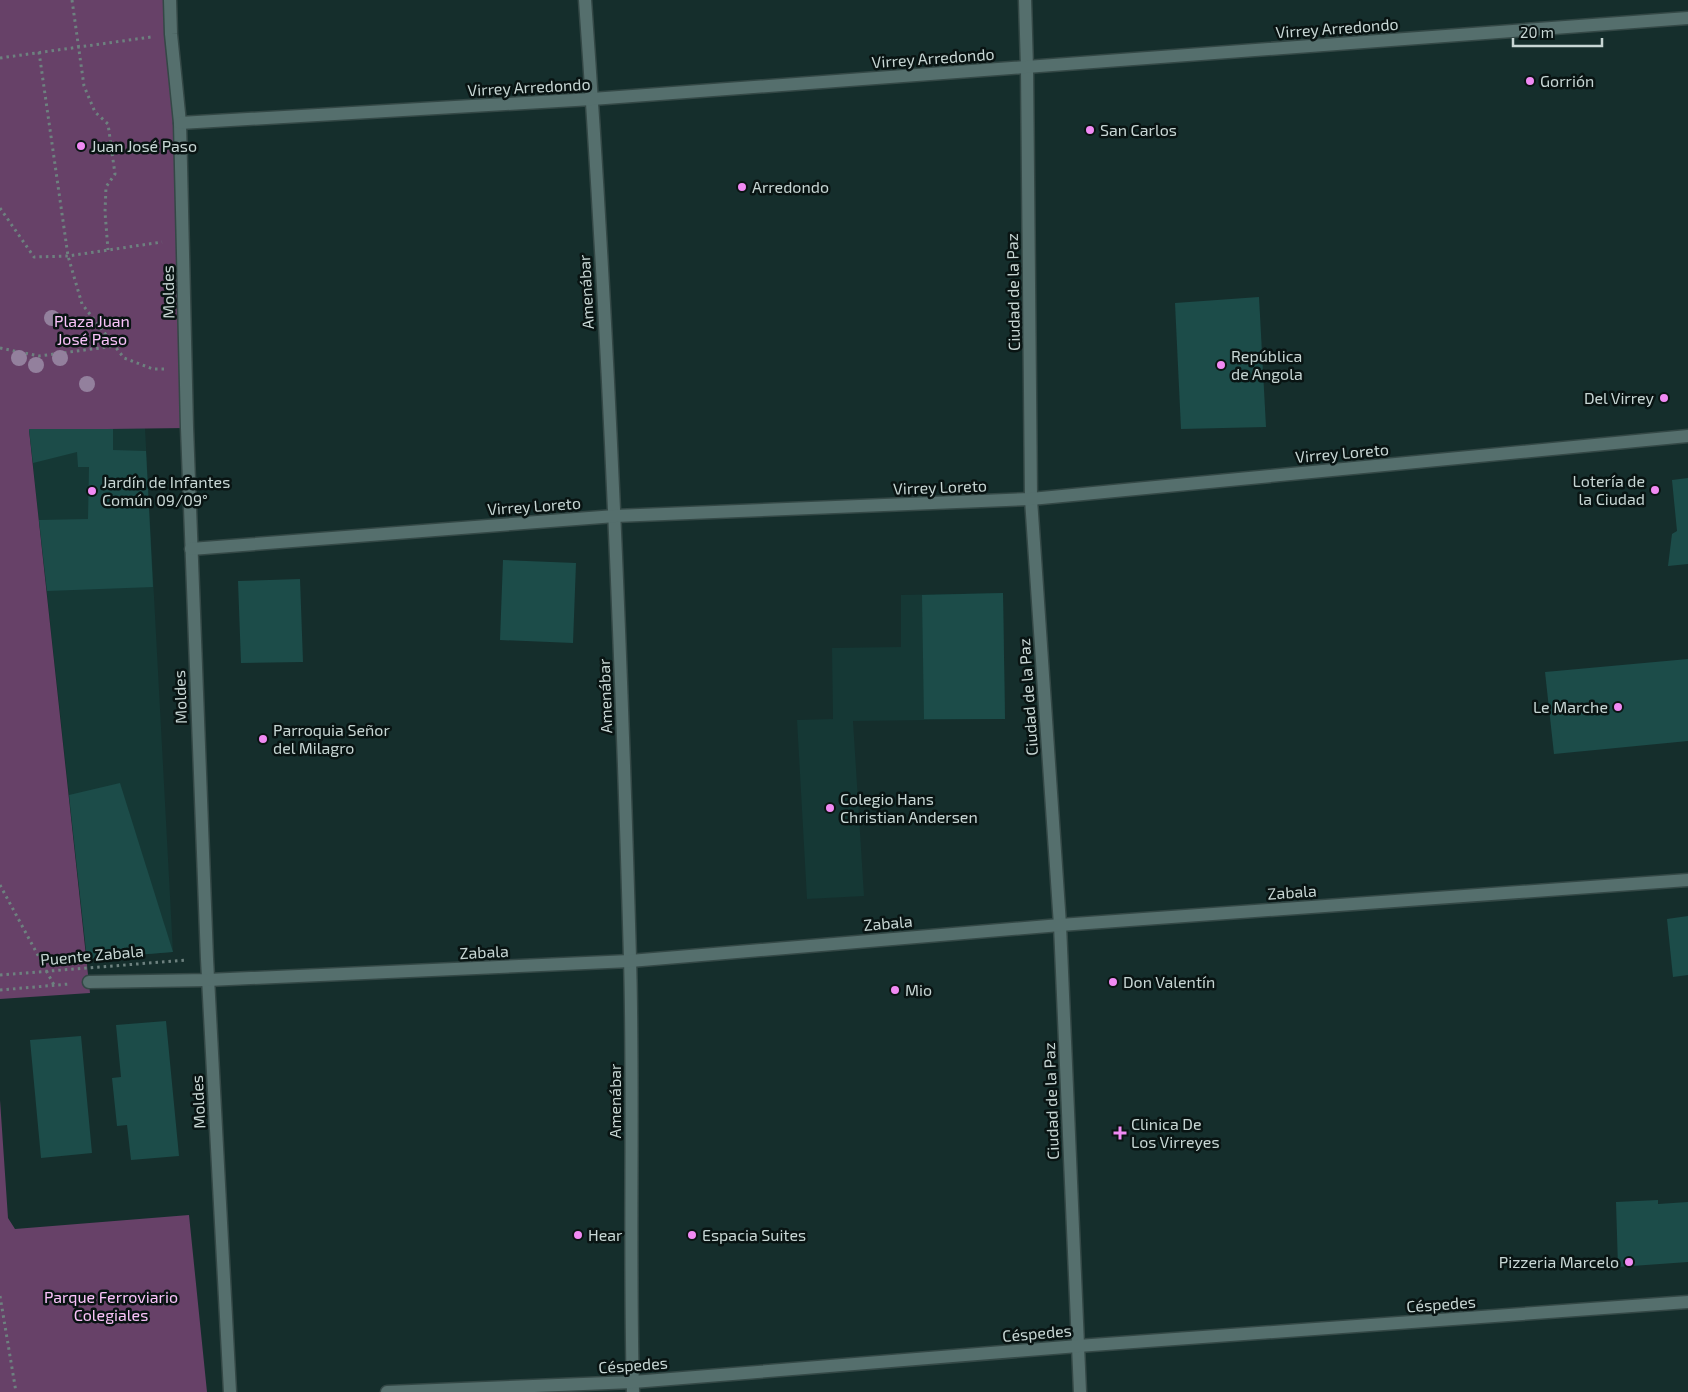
<svg xmlns="http://www.w3.org/2000/svg" width="1688" height="1392" font-family="'Exo 2',sans-serif">
<style>
.built{fill:#153835}
.green{fill:#674168}
.building{fill:#1c4c49}
.lines{fill:none;stroke-linecap:round;stroke-linejoin:round}
.street-casing{stroke:#344846;stroke-width:15}
.path{stroke:#6d817f;stroke-width:3;stroke-dasharray:2.5 4;stroke-linecap:butt}
.street{stroke:#556f6d;stroke-width:12}
.path-bridge{stroke:#6d817f;stroke-width:3;stroke-dasharray:2.5 4;stroke-linecap:butt}
.tree{fill:#93809d}
.poi-dot{fill:#f18af4;stroke:#091413;stroke-width:2}
.labels{text-anchor:middle;stroke-width:5;stroke-linejoin:round;paint-order:stroke}
.street-label{font-size:16px;fill:#c7d6d4;stroke:#091413}
.poi-label{font-size:16px;fill:#c7d6d4;stroke:#091413;text-anchor:start}
.park-label{font-size:16px;fill:#fac3fa;stroke:#091413}
</style>
<rect width="100%" height="100%" fill="#152e2c"/>
<!-- built -->
<g class="built">
<path d="M145,428L173,952L87,959L29,429Z"/>
<path d="M1003,593L1005,719L853,721L864,896L807,899L797,720L833,719L832,648L901,647V595Z"/>
</g>
<!-- green -->
<g class="green">
<path d="M0,0H170L187,428L29,430L90,993L0,999Z"/>
<path d="M0,1100L8,1218L15,1229L189,1215L207,1392H0Z"/>
</g>
<!-- building -->
<g class="building">
<path d="M1259,297L1266,427L1181,429L1175,303Z"/>
<path d="M29,429H113V450L146,451L153,587L47,591L39,520L88,519L89,467H78L77,452L33,463Z"/>
<path d="M1688,478V564L1668,566L1672,534L1677,531L1672,480Z"/>
<path d="M503,560L576,563L573,643L500,640Z"/>
<path d="M300,579L303,662L241,663L238,581Z"/>
<path d="M1003,593L1005,719H924L922,595Z"/>
<path d="M1688,659V741L1554,754L1545,672Z"/>
<path d="M120,783L173,952L87,959L69,795Z"/>
<path d="M1688,916V975L1673,977L1667,919Z"/>
<path d="M166,1021L179,1156L131,1160L127,1125L117,1126L112,1078L121,1077L116,1025Z"/>
<path d="M81,1036L92,1153L41,1158L30,1040Z"/>
<path d="M1658,1200V1204L1688,1202V1262L1618,1267L1616,1202Z"/>
</g>
<g class="lines">
<defs>
<g id="street">
<path d="M170,0L171,34L180,123L187,428L207,959L230,1392"/>
<path d="M585,0C608,319 621,639 630,958C634,1103 629,1247 633,1392"/>
<path d="M1025,0L1027,68L1031,499L1060,925L1080,1392"/>
<path d="M180,123L592,99L1688,18"/>
<path d="M191,549L615,516L1031,499L1688,436"/>
<path d="M89,982L208,980L630,961L1060,925L1688,880"/>
<path d="M387,1392L633,1382L1078,1346L1688,1302"/>
</g>
</defs>
<!-- street casing -->
<use href="#street" class="street-casing"/>
<!-- path -->
<g class="path">
<path d="M72,0L84,86L95,112L108,124L115,174L106,187L105,212L108,250"/>
<path d="M39,52L68,256L82,304L124,358L153,369H165"/>
<path d="M0,58L151,37"/>
<path d="M0,208L34,257L68,256L162,242"/>
<path d="M0,348L39,356L115,346"/>
<path d="M0,885L54,985"/>
<path d="M0,990L69,984"/>
<path d="M0,1296L16,1392"/>
</g>
<!-- street -->
<use href="#street" class="street"/>
<!-- path-bridge -->
<path class="path-bridge" d="M0,975L187,960"/>
</g>
<!-- trees -->
<g class="tree">
<circle cx="52" cy="318" r="8"/>
<circle cx="19" cy="358" r="8"/>
<circle cx="60" cy="358" r="8"/>
<circle cx="36" cy="365" r="8"/>
<circle cx="87" cy="384" r="8"/>
</g>
<!-- markers -->
<g class="poi-dot">
<circle cx="1530" cy="81" r="5"/>
<circle cx="1090" cy="130" r="5"/>
<circle cx="81" cy="146" r="5"/>
<circle cx="742" cy="187" r="5"/>
<circle cx="1221" cy="365" r="5"/>
<circle cx="1664" cy="398" r="5"/>
<circle cx="1655" cy="490" r="5"/>
<circle cx="92" cy="491" r="5"/>
<circle cx="1618" cy="707" r="5"/>
<circle cx="263" cy="739" r="5"/>
<circle cx="830" cy="808" r="5"/>
<circle cx="1113" cy="982" r="5"/>
<circle cx="895" cy="990" r="5"/>
<path d="M1117.5 1125.5h5v5h5v5h-5v5h-5v-5h-5v-5h5z"/>
<circle cx="578" cy="1235" r="5"/>
<circle cx="692" cy="1235" r="5"/>
<circle cx="1629" cy="1262" r="5"/>
</g>
<g class="labels">
<!-- street labels -->
<g class="street-label">
<text transform="translate(1337 28) rotate(-4)" y="6">Virrey Arredondo</text>
<text transform="translate(933 58) rotate(-4)" y="6">Virrey Arredondo</text>
<text transform="translate(529 87) rotate(-3)" y="6">Virrey Arredondo</text>
<text transform="translate(168 292) rotate(-91)" y="6">Moldes</text>
<text transform="translate(586 292) rotate(-93)" y="6">Amenábar</text>
<text transform="translate(1013 292) rotate(-91)" y="6">Ciudad de la Paz</text>
<text transform="translate(1342 453) rotate(-5)" y="6">Virrey Loreto</text>
<text transform="translate(940 487) rotate(-2)" y="6">Virrey Loreto</text>
<text transform="translate(534 506) rotate(-4)" y="6">Virrey Loreto</text>
<text transform="translate(605 696) rotate(-92)" y="6">Amenábar</text>
<text transform="translate(180 697) rotate(-92)" y="6">Moldes</text>
<text transform="translate(1028 697) rotate(-94)" y="6">Ciudad de la Paz</text>
<text transform="translate(1292 892) rotate(-4)" y="6">Zabala</text>
<text transform="translate(888 923) rotate(-5)" y="6">Zabala</text>
<text transform="translate(484 952) rotate(-3)" y="6">Zabala</text>
<text transform="translate(92 955) rotate(-5)" y="6">Puente Zabala</text>
<text transform="translate(615 1101) rotate(-90)" y="6">Amenábar</text>
<text transform="translate(1051 1101) rotate(-92)" y="6">Ciudad de la Paz</text>
<text transform="translate(198 1102) rotate(-93)" y="6">Moldes</text>
<text transform="translate(1441 1304) rotate(-4)" y="6">Céspedes</text>
<text transform="translate(1037 1333) rotate(-5)" y="6">Céspedes</text>
<text transform="translate(633 1365) rotate(-4)" y="6">Céspedes</text>
</g>
<!-- poi labels -->
<g class="poi-label">
<text x="1540" y="87">Gorrión</text>
<text x="1100" y="136">San Carlos</text>
<text x="91" y="152">Juan José Paso</text>
<text x="752" y="193">Arredondo</text>
<text x="1231" y="362">República<tspan x="1231" dy="18">de Angola</tspan></text>
<text x="1654" y="404" text-anchor="end">Del Virrey</text>
<text x="1645" y="487" text-anchor="end">Lotería de<tspan x="1645" dy="18">la Ciudad</tspan></text>
<text x="102" y="488">Jardín de Infantes<tspan x="102" dy="18">Común 09/09°</tspan></text>
<text x="1608" y="713" text-anchor="end">Le Marche</text>
<text x="273" y="736">Parroquia Señor<tspan x="273" dy="18">del Milagro</tspan></text>
<text x="840" y="805">Colegio Hans<tspan x="840" dy="18">Christian Andersen</tspan></text>
<text x="1123" y="988">Don Valentín</text>
<text x="905" y="996">Mio</text>
<text x="1131" y="1130">Clinica De<tspan x="1131" dy="18">Los Virreyes</tspan></text>
<text x="588" y="1241">Hear</text>
<text x="702" y="1241">Espacia Suites</text>
<text x="1619" y="1268" text-anchor="end">Pizzeria Marcelo</text>
</g>
<!-- park labels -->
<g class="park-label">
<text x="92" y="327">Plaza Juan<tspan x="92" dy="18">José Paso</tspan></text>
<text x="111" y="1303">Parque Ferroviario<tspan x="111" dy="18">Colegiales</tspan></text>
</g>
</g>
<!-- scale -->
<path d="M1513 38v8h89v-8" fill="none" stroke="#c7d6d4" stroke-width="2.5"/>
<text x="1520" y="38" font-size="15" fill="#c7d6d4" stroke="#091413" stroke-width="4" paint-order="stroke">20 m</text>
</svg>
